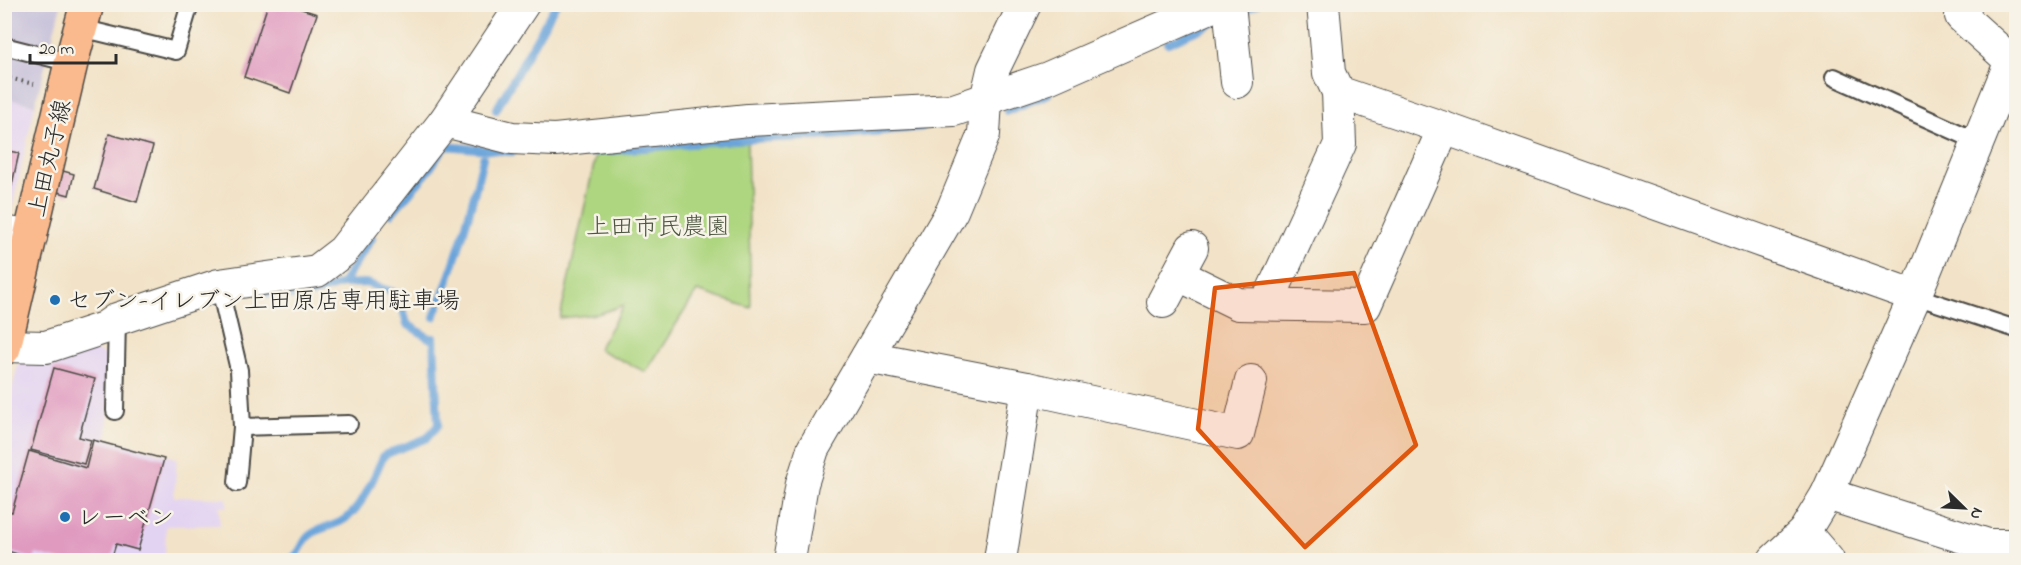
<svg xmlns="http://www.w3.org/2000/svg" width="2021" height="565" font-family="'Indie Flower','Klee One',sans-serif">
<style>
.built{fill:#e3d3f2}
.industrial{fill:#c6c0da}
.green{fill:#aed680;stroke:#6c8056;stroke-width:1.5}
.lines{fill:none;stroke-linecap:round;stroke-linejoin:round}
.stream{stroke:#6ba4da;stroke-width:8}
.building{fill:#e09ac0}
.lane-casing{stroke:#494743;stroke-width:20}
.street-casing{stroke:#494743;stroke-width:34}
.primary-casing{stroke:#494743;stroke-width:36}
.path{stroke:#494743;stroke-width:4;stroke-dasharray:1.5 4.5;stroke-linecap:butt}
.lane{stroke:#fff;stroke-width:16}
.street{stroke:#fff;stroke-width:32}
.primary{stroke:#fbba8d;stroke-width:33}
.marked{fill:#df570e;fill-opacity:0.2;stroke:#df570e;stroke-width:4.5;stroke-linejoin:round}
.poi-dot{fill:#1f6fb2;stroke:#f7f3e8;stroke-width:2}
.labels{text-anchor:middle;stroke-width:5;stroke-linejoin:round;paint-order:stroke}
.street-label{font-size:24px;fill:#2b2b2b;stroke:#f7f3e8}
.park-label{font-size:24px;fill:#4c5640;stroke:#f7f3e8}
.poi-label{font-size:24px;fill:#2b2b2b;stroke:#f7f3e8;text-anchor:start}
</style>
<rect width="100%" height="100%" fill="#f7f3e8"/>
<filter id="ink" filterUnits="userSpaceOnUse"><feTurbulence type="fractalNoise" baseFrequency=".0167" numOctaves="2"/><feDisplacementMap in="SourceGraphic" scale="12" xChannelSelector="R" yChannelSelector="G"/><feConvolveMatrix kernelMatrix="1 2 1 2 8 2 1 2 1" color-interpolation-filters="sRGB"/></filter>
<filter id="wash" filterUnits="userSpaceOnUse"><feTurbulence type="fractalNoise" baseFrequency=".008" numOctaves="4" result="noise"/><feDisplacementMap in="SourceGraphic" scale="24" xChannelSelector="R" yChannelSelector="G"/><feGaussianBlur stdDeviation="1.35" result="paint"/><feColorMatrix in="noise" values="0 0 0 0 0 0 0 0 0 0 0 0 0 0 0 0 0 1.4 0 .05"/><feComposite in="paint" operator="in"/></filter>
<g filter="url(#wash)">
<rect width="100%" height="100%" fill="#f2e3c8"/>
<!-- built -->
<g class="built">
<path d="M5,98L35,105L8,226L5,225Z"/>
<path d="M94,350L111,357L107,439L177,458L174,497L227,498V507L219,506L220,525L166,526L165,560H5V416L20,357L51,366Z"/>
</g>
<!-- industrial -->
<path class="industrial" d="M5,5H61L35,105L5,98Z"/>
<!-- green -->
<path class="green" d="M747,142L751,308L697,291L646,372L598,349L624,305L598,314L560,318L596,155Z"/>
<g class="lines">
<!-- stream -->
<g class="stream">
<path d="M1237,13L1257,4"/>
<path d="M1168,43L1225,18"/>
<path d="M496,110L556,4"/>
<path d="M1007,111L1048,94"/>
<path d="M573,154L748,139L833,136L922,127"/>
<path d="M391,214L427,173L445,146L512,152"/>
<path d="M342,284L366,283L399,294L407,324L434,341"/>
<path d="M259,293L303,297L342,284L372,238"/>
<path d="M434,317C455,265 471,212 483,158"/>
<path d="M290,560C303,552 301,542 310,535C319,528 330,527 340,522C363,511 373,477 384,455L427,438L438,425L434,338"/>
</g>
</g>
<g id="blocks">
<!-- building -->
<g class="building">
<path d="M268,4H286L317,14L290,93L244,77Z"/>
<path d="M109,134L153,146L137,202L94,189Z"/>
<path d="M4,150L19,153L7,207L4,206Z"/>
<path d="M63,171L74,174L69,195L58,192Z"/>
<path d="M54,368L95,379L79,437L91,440L84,464L31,450Z"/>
<path d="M93,440L164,459L138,550L116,544L111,560H58L36,554L34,559L4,550V510L12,512L29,451L86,468Z"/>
</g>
</g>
</g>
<g filter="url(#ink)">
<use href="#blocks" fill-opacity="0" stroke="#494743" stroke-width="1.5"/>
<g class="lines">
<defs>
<g id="lane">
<path d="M81,28L176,51L190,4"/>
<path d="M4,46L71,63"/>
<path d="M1834,77L1979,142"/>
<path d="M219,285L239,370L242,427L237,483"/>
<path d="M1915,296L2016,329"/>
<path d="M115,411L117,319"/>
<path d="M242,427L349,424"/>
</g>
<g id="street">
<path d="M1229,4L1237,82"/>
<path d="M1338,92L1444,128L1915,296"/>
<path d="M445,121L512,138L555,140L748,120L954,110L1048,78L1217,4"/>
<path d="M4,232L31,237"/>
<path d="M1179,275L1238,304L1365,306L1444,128"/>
<path d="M1163,302L1192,248"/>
<path d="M1267,303L1340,144L1338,92L1329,73L1323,4"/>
<path d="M4,346L46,347L104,328L117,319L219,285L317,271L343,251L445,121L523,4"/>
<path d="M867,357L1027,388L1238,434L1251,381"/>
<path d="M1827,494L1988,545H2016"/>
<path d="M1804,532L1828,560"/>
<path d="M789,560L802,484L813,449L952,211L984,134L986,100L993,70L1025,4"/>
<path d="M1000,560L1027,388"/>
<path d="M1774,560L1804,532L1827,494L1915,296L2011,61L1961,16L1966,4"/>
</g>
<path id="primary" d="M4,348L71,63L87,4"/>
</defs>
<!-- lane casing -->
<use href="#lane" class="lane-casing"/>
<!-- street casing -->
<use href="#street" class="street-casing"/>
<!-- primary casing -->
<use href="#primary" class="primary-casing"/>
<!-- path -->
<path class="path" d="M4,77L34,84"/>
<!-- lane -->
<use href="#lane" class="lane"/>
<!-- street -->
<use href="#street" class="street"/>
<!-- primary -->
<use href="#primary" class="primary"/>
</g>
</g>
<!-- marked area -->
<path class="marked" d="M1354,273L1416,445L1305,547L1198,429L1215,288Z"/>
<!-- markers -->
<g class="poi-dot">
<circle cx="55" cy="300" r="6"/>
<circle cx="65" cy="517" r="6"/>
</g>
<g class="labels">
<!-- street labels -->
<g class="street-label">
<text transform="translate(49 158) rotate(-77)" y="8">上田丸子線</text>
</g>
<!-- park labels -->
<g class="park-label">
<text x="658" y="234">上田市民農園</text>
</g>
<!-- poi labels -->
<g class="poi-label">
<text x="67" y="308">セブン-イレブン上田原店専用駐車場</text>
<text x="77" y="525">レーベン</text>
</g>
</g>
<!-- margin -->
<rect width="2021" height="565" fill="none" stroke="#f7f3e8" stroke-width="24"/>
<!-- north arrow -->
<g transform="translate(1964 508) rotate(114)" stroke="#f7f3e8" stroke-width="4.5" paint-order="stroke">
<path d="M0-4.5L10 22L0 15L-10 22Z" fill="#2b2b2b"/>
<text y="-9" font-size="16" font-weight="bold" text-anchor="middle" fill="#2b2b2b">N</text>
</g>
<!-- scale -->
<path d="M30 54v9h86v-9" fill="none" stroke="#2b2b2b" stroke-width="3"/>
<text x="39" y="54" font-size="18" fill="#2b2b2b" stroke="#f7f3e8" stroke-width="4.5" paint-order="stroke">20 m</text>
</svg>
